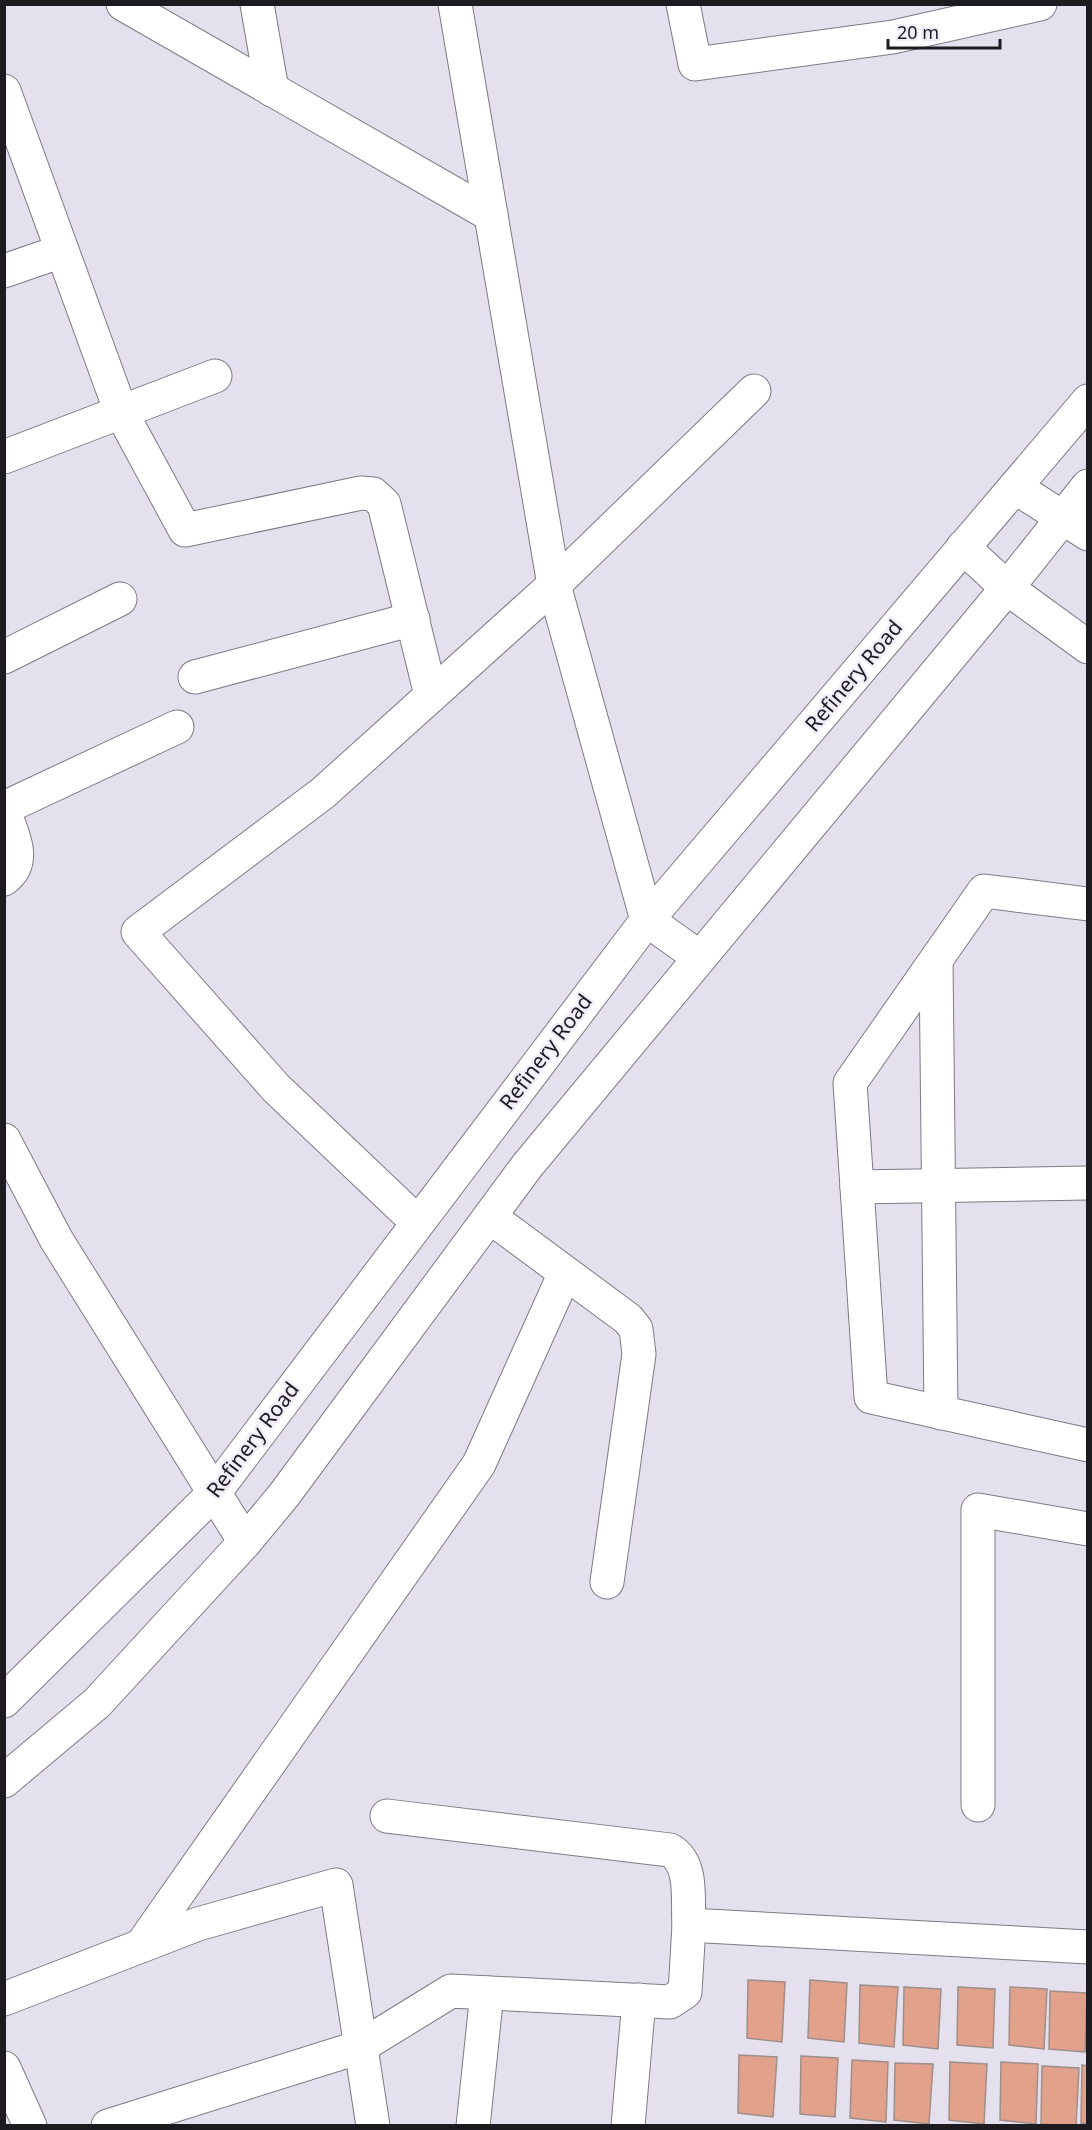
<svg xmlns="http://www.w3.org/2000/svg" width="1092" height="2130" font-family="'Noto Sans',sans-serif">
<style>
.building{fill:#e1a18a;stroke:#9e8f8a;stroke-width:1.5}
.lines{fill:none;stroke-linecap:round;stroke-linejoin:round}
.minor-casing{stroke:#7e7a86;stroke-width:35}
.primary-casing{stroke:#7e7a86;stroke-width:35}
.minor{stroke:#fff;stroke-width:33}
.primary{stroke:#fff;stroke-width:33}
.labels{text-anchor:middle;stroke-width:5;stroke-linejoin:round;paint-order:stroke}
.street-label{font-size:21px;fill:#1d1b20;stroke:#f1edfa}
</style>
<rect width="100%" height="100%" fill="#e4e0ed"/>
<!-- building -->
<g class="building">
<path d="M748,1980L785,1982L782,2042L747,2038Z"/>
<path d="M810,1980L847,1983L844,2042L808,2038Z"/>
<path d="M860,1985L898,1987L894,2047L859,2043Z"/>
<path d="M904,1987L941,1989L938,2049L903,2045Z"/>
<path d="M958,1987L995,1989L993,2048L957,2045Z"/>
<path d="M1010,1987L1047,1989L1044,2049L1009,2045Z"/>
<path d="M1050,1991L1087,1993L1085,2052L1049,2049Z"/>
<path d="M739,2055L777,2057L773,2117L738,2113Z"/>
<path d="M801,2056L838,2058L835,2117L800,2114Z"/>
<path d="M852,2060L888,2062L886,2122L850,2118Z"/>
<path d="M950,2062L987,2064L984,2124L949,2120Z"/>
<path d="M1001,2062L1038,2064L1036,2124L1000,2120Z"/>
<path d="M895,2063L933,2064L929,2124L894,2120Z"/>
<path d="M1082,2065L1088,2066V2124L1081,2123Z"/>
<path d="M1042,2066L1079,2068L1076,2126L1041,2124Z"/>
</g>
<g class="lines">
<defs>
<g id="minor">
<path d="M123,4L491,215"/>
<path d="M257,4L272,90"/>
<path d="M455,4L554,585L647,920L699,957"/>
<path d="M683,4L695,64L893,37L1040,4"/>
<path d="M4,91L121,412L185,530L361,493L373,494L384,504L431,695"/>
<path d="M4,271L62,251"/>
<path d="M4,457L215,376"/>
<path d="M1015,487L1088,534"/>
<path d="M963,547L1007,588L1088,647"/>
<path d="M4,657L120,599"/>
<path d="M195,677L413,619"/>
<path d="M4,808L177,727"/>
<path d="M4,811C12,834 28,861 4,879"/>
<path d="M1088,904L984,891L850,1083L871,1397L1088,1445"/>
<path d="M936,960L941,1413"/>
<path d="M4,1140L56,1239L245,1542"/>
<path d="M857,1187L1088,1183"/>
<path d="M490,1217L628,1319L636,1329L639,1354L607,1582"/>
<path d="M417,1222L276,1088L138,932L323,793L554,585L754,391"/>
<path d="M978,1805V1510L1088,1529"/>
<path d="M387,1816L670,1850C694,1864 687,1900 689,1925"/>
<path d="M141,1946L479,1464L565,1273"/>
<path d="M4,1999L198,1924L336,1885L373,2126"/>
<path d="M4,2068L30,2126"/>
<path d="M108,2126L360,2047L451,1991L670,2002L685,1992L689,1925L1088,1947"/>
<path d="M473,2126L487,1993"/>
<path d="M628,2126L639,2000"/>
</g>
<g id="primary">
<path d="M4,1701L214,1493L647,920L1088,401"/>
<path d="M4,1781L97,1703L245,1542L284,1495L527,1166L1007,588L1088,486"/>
</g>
</defs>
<!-- minor casing -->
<use href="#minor" class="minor-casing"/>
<!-- primary casing -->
<use href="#primary" class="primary-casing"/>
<!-- minor -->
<use href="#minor" class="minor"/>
<!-- primary -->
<use href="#primary" class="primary"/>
</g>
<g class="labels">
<!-- street labels -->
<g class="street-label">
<text transform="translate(854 676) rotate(-50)" y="7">Refinery Road</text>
<text transform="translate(546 1052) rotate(-53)" y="7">Refinery Road</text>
<text transform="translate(253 1440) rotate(-53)" y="7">Refinery Road</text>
</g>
</g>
<!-- border -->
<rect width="1092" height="2130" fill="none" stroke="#1d1b20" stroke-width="12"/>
<!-- scale -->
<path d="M888 39v9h112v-9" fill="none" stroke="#1d1b20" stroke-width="3"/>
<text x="897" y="39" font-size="18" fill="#1d1b20" stroke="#f1edfa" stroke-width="4.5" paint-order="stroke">20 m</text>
</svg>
